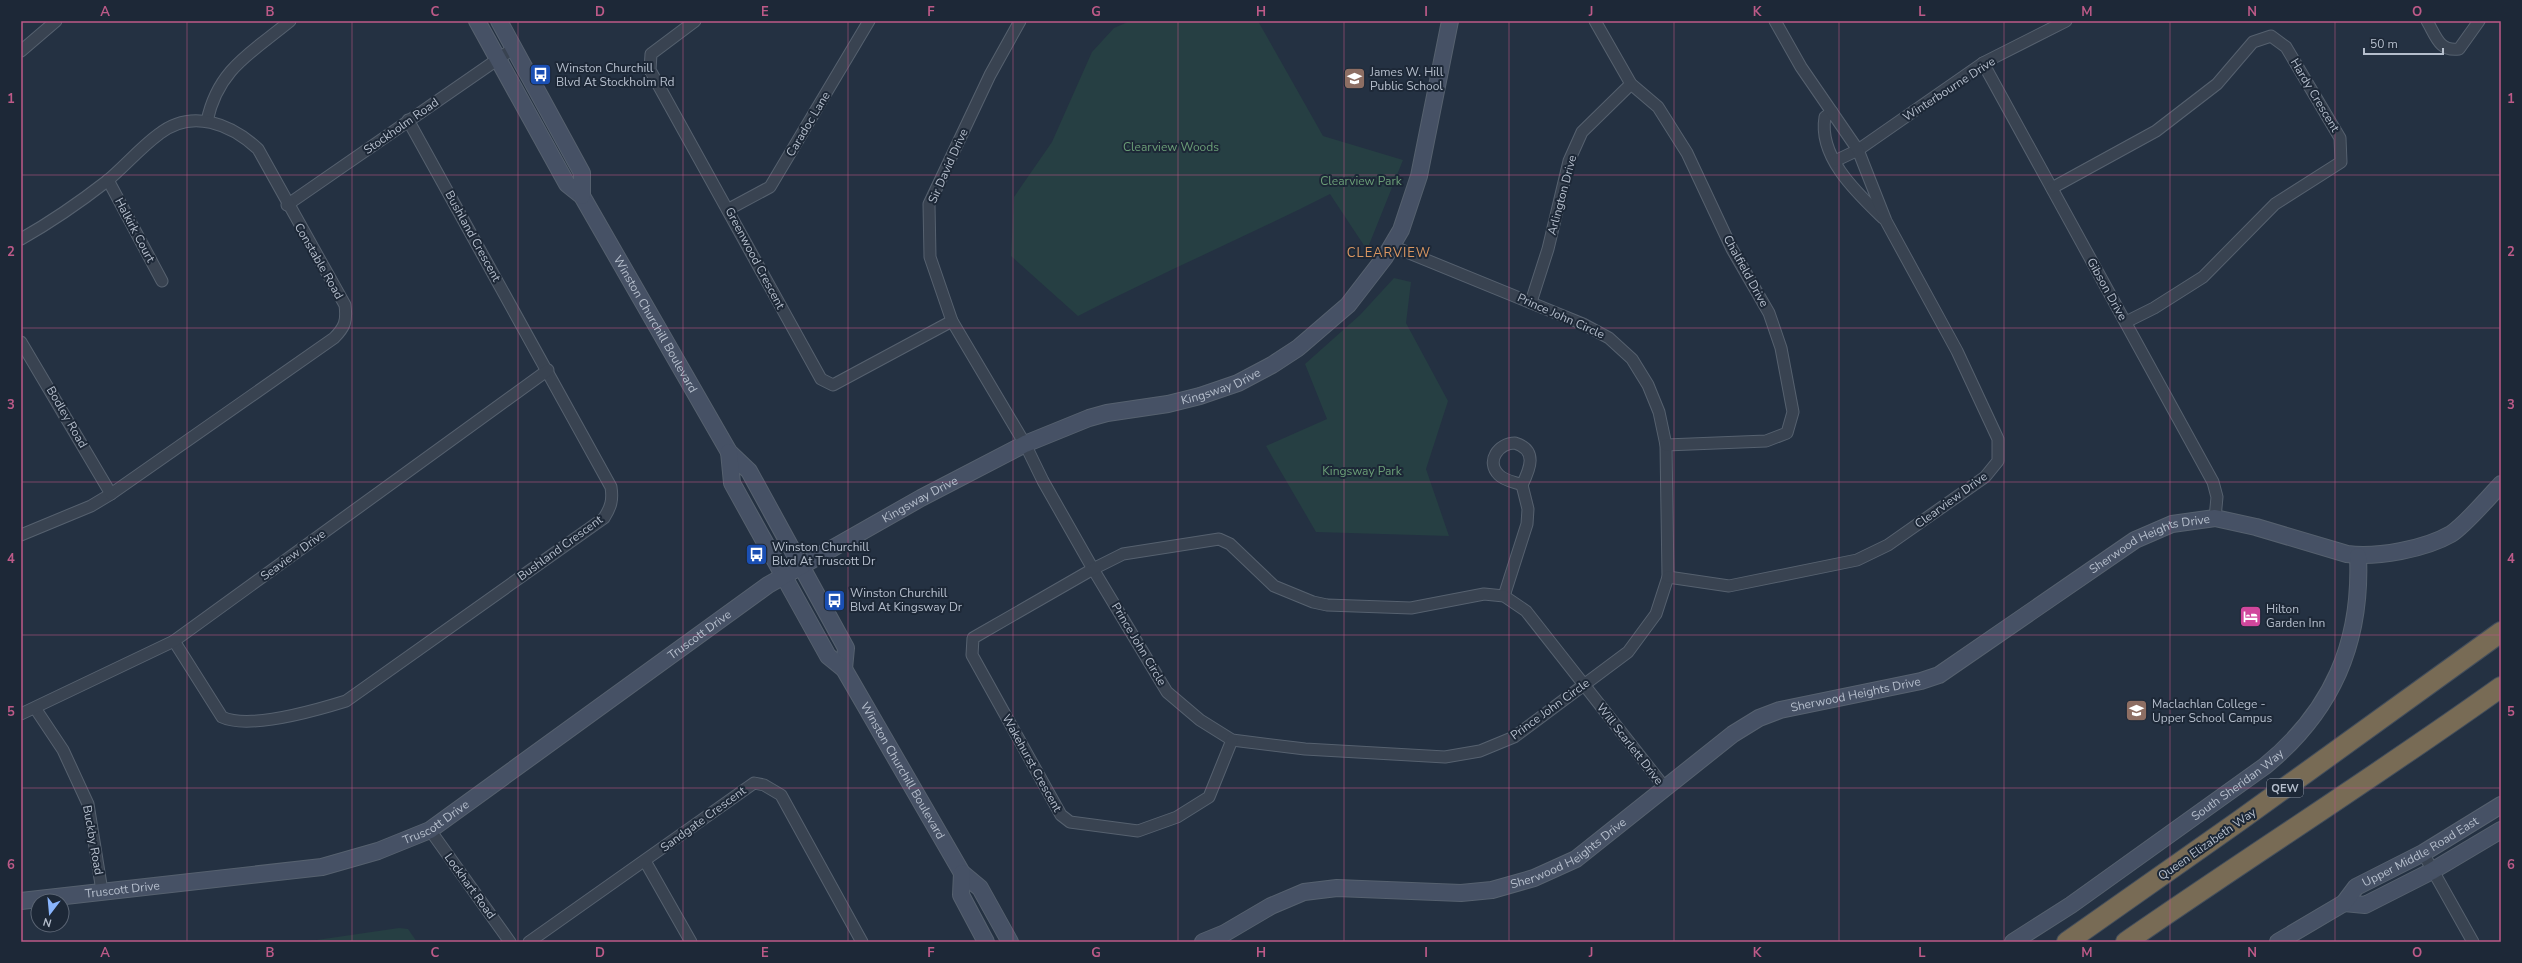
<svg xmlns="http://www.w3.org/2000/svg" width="2522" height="963" font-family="'Nunito Sans',sans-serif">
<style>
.green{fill:#263f43}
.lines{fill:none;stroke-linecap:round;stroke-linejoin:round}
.street-casing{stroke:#56616f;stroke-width:13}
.secondary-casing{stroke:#56616f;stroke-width:18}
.highway-casing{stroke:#434e5c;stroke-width:22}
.street{stroke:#394351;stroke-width:11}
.secondary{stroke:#465165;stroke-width:16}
.highway{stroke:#786b55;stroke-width:20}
.grid{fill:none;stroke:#bd5a88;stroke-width:1;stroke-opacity:0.55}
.labels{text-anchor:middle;stroke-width:4;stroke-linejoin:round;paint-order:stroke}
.shield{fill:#1d2837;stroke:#87919f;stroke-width:1}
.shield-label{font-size:11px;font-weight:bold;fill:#b5becc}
.poi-label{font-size:12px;fill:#b5becc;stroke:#1d2837;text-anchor:start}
.street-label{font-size:12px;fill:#b5becc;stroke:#1d2837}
.park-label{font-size:12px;fill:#6b9e77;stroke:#1d2837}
.neighbourhood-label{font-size:13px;letter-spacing:1px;fill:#db9761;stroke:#1d2837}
.neatline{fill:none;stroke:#bd5a88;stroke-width:1.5}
.grid-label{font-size:13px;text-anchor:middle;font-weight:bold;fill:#bd5a88}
</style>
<rect width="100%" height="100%" fill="#243142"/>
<!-- green -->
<g class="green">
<path d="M1130,21H1258L1323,136L1403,160L1367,250L1330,194C1247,236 1161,273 1078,316L1011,256L1014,197L1052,142L1092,52L1114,28Z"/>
<path d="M1394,278L1411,282L1406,323L1448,401L1426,469L1449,536L1316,532L1266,446L1327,419L1305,364L1360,315Z"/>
<path d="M399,928L408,929L417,942H303Z"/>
</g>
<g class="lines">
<defs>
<g id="street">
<path d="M695,21L651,54L650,70L821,379L833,385L952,321"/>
<path d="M1020,21L990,75L929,204L930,257L952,321L1025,444L1043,481L1093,569L1167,692L1200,720L1232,740L1305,749L1445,757L1480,751L1514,737L1628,652L1656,614L1668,577L1666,445L1659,412L1648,385L1632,359L1609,338L1583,324L1392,246"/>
<path d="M1595,21L1631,84L1658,107L1687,153L1732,249L1769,313L1781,348L1793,412L1787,433L1766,441L1666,445"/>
<path d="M2427,21C2436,36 2439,52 2459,49L2479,21"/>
<path d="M21,51L56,21"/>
<path d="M1983,63L2213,482L2217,497L2215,518"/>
<path d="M1832,112L1825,117C1818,157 1857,193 1883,218"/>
<path d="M207,121C218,69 251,53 290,21"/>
<path d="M1835,161L1858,150L1983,63L2066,21"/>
<path d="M108,180L162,281"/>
<path d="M2052,188L2156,131L2217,84L2253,42L2271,36L2286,47L2340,138L2341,162L2275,204L2203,277L2154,308L2126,322"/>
<path d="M287,205L514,48"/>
<path d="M729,209L770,187L869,21"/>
<path d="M21,239C51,222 80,202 107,181C125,166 140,148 159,134C192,108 231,124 258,149L345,305C347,321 345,327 334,338L111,494L91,506L21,535"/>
<path d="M1531,302L1548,249L1569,161L1582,132L1631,84"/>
<path d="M21,342L111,494"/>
<path d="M1515,443C1538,450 1530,469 1522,485C1515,482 1505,481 1499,475C1485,461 1499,443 1515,443Z"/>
<path d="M1668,577L1729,586L1857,560L1888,545L1985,477L1998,461V439L1957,351L1886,221L1858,150L1801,67L1775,21"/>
<path d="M1504,596L1527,524L1528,509L1522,485"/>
<path d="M174,641L222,717C249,730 317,710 346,701L604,518C611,507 613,500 611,487L408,120"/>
<path d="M35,708L63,750L88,804L102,891"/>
<path d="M21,714L174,641L548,370"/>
<path d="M1232,740L1209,797L1177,817L1138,831L1070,822L1061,815L972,655L973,638L1093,569L1123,554L1219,539L1230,544L1274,586L1313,602L1327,605L1411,608L1484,594L1504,596L1526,611L1666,789"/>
<path d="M430,830L510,942"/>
<path d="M2423,853L2473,942"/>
<path d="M645,861L691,942"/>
<path d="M529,942L754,783L764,785L781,795L862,942"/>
</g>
<g id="secondary">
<path id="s1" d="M477,21L567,184L582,196L729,452L749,471L846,648L844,669"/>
<path d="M499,21L582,173V196"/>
<path id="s2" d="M729,452L732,483L828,656L844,669L962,873L980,888L1010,942"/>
<path d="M962,873L961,895L986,942"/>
<path id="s3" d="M21,901L322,867L378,851L430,830L768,585L921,498L1025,444L1089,418L1107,413L1168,404L1200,396L1238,383L1272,365L1298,348L1348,305L1385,257L1401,230L1419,176L1450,21"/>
<path d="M2344,903L2365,905L2432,871L2501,830"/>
<path id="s4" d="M1203,942L1225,933L1271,906L1304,892L1337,888L1461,893L1492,890L1534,878L1576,859L1733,734L1759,718L1780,710L1921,681L1939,675L2135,540L2172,524L2215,518L2256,527L2347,554C2377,558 2425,549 2451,534C2465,525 2489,497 2501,484"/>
<path id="s5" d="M2013,942L2071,905L2265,766C2332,711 2362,643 2358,556"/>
<path id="s6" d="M2278,942L2344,903L2356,887L2423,853L2501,805"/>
</g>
<g id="highway">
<path d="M2067,942L2239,821L2501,632"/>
<path d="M2126,942C2250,856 2378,775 2501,687"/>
</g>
</defs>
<!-- street casing -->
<use href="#street" class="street-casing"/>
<!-- secondary casing -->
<use href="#secondary" class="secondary-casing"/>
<!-- highway casing -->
<use href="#highway" class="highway-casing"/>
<!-- street -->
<use href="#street" class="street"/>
<!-- secondary -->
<use href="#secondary" class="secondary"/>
<!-- highway -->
<use href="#highway" class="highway"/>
</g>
<!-- grid -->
<path class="grid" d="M187,21V942M352,21V942M518,21V942M683,21V942M848,21V942M1013,21V942M1178,21V942M1344,21V942M1509,21V942M1674,21V942M1839,21V942M2004,21V942M2170,21V942M2335,21V942M21,175H2501M21,328H2501M21,482H2501M21,635H2501M21,788H2501"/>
<!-- icons -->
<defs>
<symbol id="bus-square" viewBox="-11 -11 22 22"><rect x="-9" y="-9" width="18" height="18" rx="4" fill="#1a4fb4" stroke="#1d2837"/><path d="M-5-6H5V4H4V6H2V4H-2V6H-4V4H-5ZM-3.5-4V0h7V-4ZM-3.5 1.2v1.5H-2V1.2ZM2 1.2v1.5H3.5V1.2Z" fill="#fff"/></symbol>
<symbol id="school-square" viewBox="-11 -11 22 22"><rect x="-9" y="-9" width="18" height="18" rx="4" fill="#8d6e63" stroke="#1d2837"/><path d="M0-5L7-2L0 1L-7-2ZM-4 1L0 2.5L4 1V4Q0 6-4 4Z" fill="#fff"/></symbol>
<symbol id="hotel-square" viewBox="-11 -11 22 22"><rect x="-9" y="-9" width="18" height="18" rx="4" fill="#d1479c" stroke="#1d2837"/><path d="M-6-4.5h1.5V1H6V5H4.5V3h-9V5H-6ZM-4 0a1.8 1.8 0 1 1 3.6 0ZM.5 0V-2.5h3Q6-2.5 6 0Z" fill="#fff"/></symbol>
</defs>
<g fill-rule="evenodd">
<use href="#bus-square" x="528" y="62" width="25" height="25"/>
<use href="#school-square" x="1342" y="66" width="25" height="25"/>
<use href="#bus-square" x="744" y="542" width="25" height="25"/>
<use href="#bus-square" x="822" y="588" width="25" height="25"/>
<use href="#hotel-square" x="2238" y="604" width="25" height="25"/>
<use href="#school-square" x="2124" y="698" width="25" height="25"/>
</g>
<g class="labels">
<!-- shield labels -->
<rect class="shield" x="2267" y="779" width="36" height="18" rx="3"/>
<g class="shield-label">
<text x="2285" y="792">QEW</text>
</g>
<!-- poi labels -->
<g class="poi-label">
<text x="556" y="72">Winston Churchill<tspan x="556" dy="14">Blvd At Stockholm Rd</tspan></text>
<text x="1370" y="76">James W. Hill<tspan x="1370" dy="14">Public School</tspan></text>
<text x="772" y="551">Winston Churchill<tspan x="772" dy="14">Blvd At Truscott Dr</tspan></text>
<text x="850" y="597">Winston Churchill<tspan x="850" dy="14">Blvd At Kingsway Dr</tspan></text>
<text x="2266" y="613">Hilton<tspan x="2266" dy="14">Garden Inn</tspan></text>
<text x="2152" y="708">Maclachlan College -<tspan x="2152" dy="14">Upper School Campus</tspan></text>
</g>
<!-- street labels -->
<g class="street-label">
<text transform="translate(1949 89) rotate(-33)" y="4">Winterbourne Drive</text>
<text transform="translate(2315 95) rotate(59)" y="4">Hardy Crescent</text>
<text transform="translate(808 124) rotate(-59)" y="4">Caradoc Lane</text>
<text transform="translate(401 126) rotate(-35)" y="4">Stockholm Road</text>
<text transform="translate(948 166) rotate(-66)" y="4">Sir David Drive</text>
<text transform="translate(1562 195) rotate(-75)" y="4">Arlington Drive</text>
<text transform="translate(135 230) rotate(62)" y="4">Halkirk Court</text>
<text transform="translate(473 236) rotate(61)" y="4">Bushland Crescent</text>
<text transform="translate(755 258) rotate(62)" y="4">Greenwood Crescent</text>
<text transform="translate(319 261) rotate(60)" y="4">Constable Road</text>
<text transform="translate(1746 271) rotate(61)" y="4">Chalfield Drive</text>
<text transform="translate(2107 289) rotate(61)" y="4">Gibson Drive</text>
<text transform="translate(1561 316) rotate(24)" y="4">Prince John Circle</text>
<text dy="4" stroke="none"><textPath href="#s1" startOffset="353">Winston Churchill Boulevard</textPath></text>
<text dy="4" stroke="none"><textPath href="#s3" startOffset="1333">Kingsway Drive</textPath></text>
<text transform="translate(67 417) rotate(60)" y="4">Bodley Road</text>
<text dy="4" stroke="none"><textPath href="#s3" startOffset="1009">Kingsway Drive</textPath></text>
<text transform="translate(1951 500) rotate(-36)" y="4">Clearview Drive</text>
<text dy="4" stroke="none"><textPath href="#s4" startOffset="1058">Sherwood Heights Drive</textPath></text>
<text transform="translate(560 548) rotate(-36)" y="4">Bushland Crescent</text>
<text transform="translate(293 555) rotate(-36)" y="4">Seaview Drive</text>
<text dy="4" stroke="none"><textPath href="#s3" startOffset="750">Truscott Drive</textPath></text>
<text transform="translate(1139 644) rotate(59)" y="4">Prince John Circle</text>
<text dy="4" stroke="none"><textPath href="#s4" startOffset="722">Sherwood Heights Drive</textPath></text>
<text transform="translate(1550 709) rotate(-36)" y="4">Prince John Circle</text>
<text transform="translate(1630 744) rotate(52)" y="4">Will Scarlett Drive</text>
<text transform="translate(1032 763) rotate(61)" y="4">Wakehurst Crescent</text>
<text dy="4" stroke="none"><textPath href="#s2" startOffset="367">Winston Churchill Boulevard</textPath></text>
<text dy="4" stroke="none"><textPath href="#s5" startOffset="274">South Sheridan Way</textPath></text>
<text transform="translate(703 819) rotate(-36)" y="4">Sandgate Crescent</text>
<text dy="4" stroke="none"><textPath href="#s3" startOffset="426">Truscott Drive</textPath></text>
<text transform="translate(93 840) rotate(80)" y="4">Buckby Road</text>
<text transform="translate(2207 844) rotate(-35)" y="4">Queen Elizabeth Way</text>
<text dy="4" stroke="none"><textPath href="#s6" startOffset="170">Upper Middle Road East</textPath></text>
<text dy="4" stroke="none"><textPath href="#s4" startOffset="387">Sherwood Heights Drive</textPath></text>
<text transform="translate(470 886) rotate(54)" y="4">Lockhart Road</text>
<text dy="4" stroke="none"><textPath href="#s3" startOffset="102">Truscott Drive</textPath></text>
</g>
<!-- park labels -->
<g class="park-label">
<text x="1171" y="151">Clearview Woods</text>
<text x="1361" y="185">Clearview Park</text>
<text x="1362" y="475">Kingsway Park</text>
</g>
<!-- neighbourhood labels -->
<g class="neighbourhood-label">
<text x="1389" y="257">CLEARVIEW</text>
</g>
</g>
<!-- border -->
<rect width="2522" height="963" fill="none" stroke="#1d2837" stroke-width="44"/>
<!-- north arrow -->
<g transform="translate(50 913) rotate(196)"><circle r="19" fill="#1d2837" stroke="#5a6473"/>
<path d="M0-3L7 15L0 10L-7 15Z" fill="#89b5fd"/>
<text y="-6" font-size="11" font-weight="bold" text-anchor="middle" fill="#b5becc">N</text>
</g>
<!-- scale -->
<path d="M2364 48v6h79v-6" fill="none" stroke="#b5becc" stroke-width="2"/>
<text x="2370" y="48" font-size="12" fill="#b5becc" stroke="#1d2837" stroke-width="3" paint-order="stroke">50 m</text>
<rect x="22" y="22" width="2478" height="919" class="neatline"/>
<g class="grid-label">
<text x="105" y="16">A</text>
<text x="270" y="16">B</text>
<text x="435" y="16">C</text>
<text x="600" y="16">D</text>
<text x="765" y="16">E</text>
<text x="931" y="16">F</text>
<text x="1096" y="16">G</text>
<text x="1261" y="16">H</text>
<text x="1426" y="16">I</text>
<text x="1591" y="16">J</text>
<text x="1757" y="16">K</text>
<text x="1922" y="16">L</text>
<text x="2087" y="16">M</text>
<text x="2252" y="16">N</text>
<text x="2417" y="16">O</text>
<text x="11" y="103">1</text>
<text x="2511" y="103">1</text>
<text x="11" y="256">2</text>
<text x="2511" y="256">2</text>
<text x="11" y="409">3</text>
<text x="2511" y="409">3</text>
<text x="11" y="563">4</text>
<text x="2511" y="563">4</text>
<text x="11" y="716">5</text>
<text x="2511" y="716">5</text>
<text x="11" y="869">6</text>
<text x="2511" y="869">6</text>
<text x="105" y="957">A</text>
<text x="270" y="957">B</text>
<text x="435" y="957">C</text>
<text x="600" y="957">D</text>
<text x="765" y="957">E</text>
<text x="931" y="957">F</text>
<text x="1096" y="957">G</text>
<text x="1261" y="957">H</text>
<text x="1426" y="957">I</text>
<text x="1591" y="957">J</text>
<text x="1757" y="957">K</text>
<text x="1922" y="957">L</text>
<text x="2087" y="957">M</text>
<text x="2252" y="957">N</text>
<text x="2417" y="957">O</text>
</g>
</svg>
